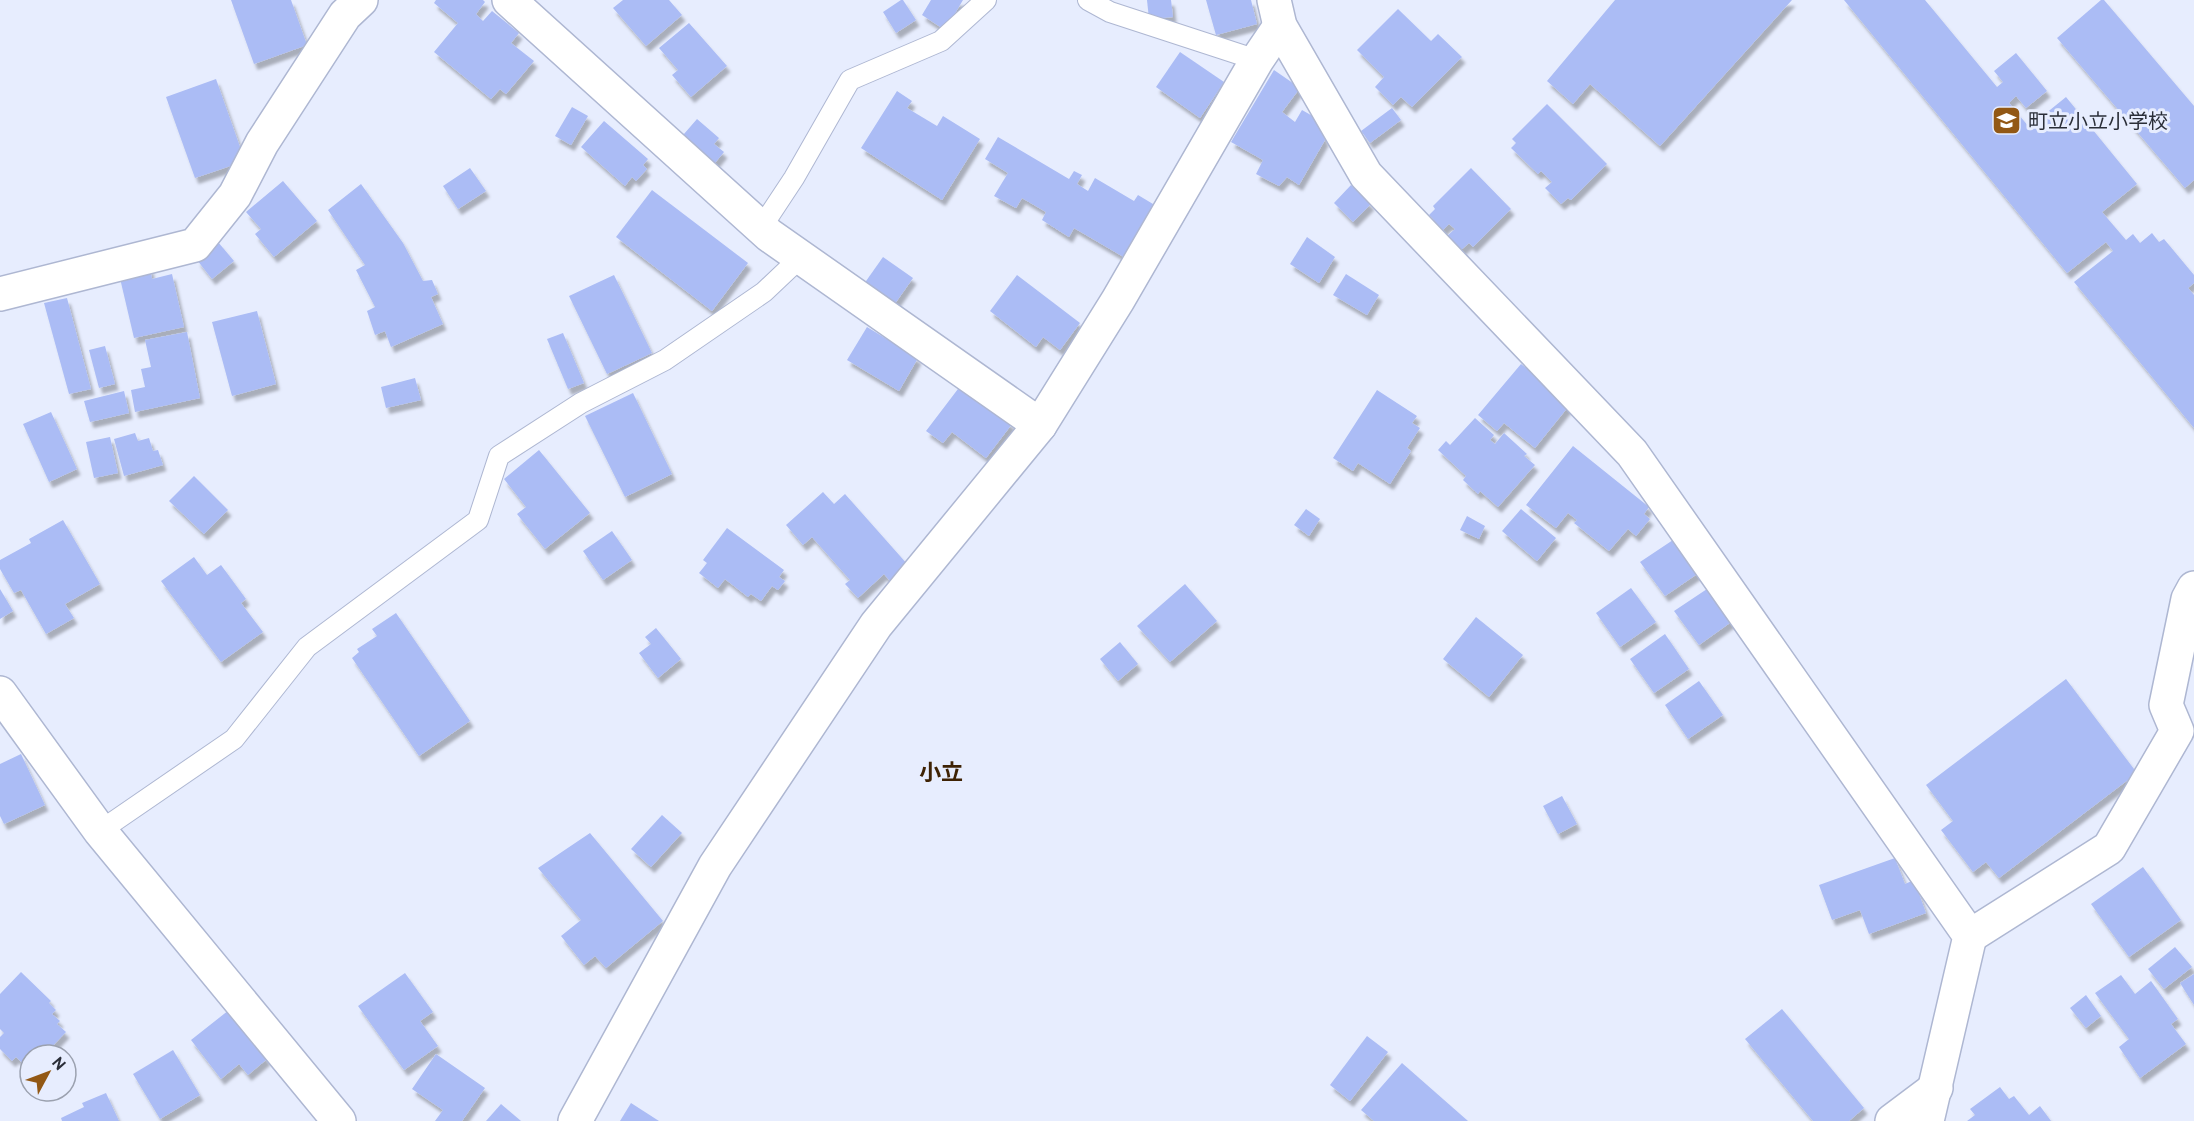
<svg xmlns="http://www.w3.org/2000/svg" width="2194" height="1121" font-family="Overpass,'Noto Sans JP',sans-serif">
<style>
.building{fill:#abbcf5;filter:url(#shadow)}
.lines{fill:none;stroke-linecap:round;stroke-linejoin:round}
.service-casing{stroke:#aeb7d2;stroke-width:22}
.minor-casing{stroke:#aeb7d2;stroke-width:36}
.service{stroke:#fff;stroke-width:20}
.minor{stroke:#fff;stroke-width:33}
.labels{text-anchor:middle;stroke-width:6;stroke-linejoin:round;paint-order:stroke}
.poi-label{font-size:20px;fill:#2a2e38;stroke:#e7edfe;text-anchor:start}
.quarter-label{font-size:22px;font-weight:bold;fill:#3e2204;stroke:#e7edfe}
</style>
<defs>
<filter id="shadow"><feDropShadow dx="3.5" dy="6" stdDeviation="1.5" flood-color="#0004"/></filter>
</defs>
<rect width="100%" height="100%" fill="#e7edfe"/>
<!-- building -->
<g class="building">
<path d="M231,0H291L307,45L254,64Z"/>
<path d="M436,0H483L485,2L476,14L483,21L492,11L519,33L511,43L534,61L506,94L500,89L491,99L434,52L458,23L434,3Z"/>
<path d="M623,0H669L682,15L646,46L613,8Z"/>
<path d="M901,0H903L916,20L896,33L883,12Z"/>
<path d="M931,0H963L945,30L922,15Z"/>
<path d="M1147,0H1171L1173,17L1149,19Z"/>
<path d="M1206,0H1251L1257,24L1216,35Z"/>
<path d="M1615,0H1792L1660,146L1590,84L1573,104L1547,81Z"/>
<path d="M1844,0H1925L1997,87L2003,82L1994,71L2016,53L2047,91L2026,108L2016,96L2009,103L2029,127L2066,97L2137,184L2102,212L2126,240L2133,234L2140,243L2152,233L2159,242L2164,239L2194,275V283L2188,288L2194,295V428L2074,282L2113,251L2106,242L2067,273Z"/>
<path d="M2101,0H2104L2194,106V180L2185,188L2057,38Z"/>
<path d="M1398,9L1431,41L1438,34L1462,57L1412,107L1401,97L1393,105L1375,87L1384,77L1357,50Z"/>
<path d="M689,23L727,66L691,97L672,75L678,70L659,48Z"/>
<path d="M1180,52L1224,82L1200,118L1156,87Z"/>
<path d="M1274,70L1300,88L1282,112L1295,122L1302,110L1316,118L1325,140L1299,185L1287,177L1279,186L1256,174L1263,160L1231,142Z"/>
<path d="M216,79L245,161L195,178L166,97Z"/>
<path d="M897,91L912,101L907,108L937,126L943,116L980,139L942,200L861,148Z"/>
<path d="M1547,104L1607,164L1571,200L1568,198L1561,204L1545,188L1552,182L1541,171L1538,174L1511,148L1516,143L1512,139Z"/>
<path d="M572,107L588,116L571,145L555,136Z"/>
<path d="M1392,108L1401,120L1370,143L1361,131Z"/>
<path d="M697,119L719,138L714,144L724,152L709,170L677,142Z"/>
<path d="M604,121L648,159L643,165L647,169L636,181L632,177L625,186L581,147Z"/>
<path d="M998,137L1069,179L1074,171L1082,175L1077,184L1088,191L1095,178L1134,201L1138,195L1158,207L1127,259L1074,228L1069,237L1042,220L1046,212L1022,198L1016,208L994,196L1008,173L985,159Z"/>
<path d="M470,168L486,191L458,209L443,186Z"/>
<path d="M1471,168L1511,209L1473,247L1469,243L1461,250L1447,236L1455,229L1449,224L1443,230L1429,215L1435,209L1433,206Z"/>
<path d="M283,181L317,221L274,257L255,234L261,229L246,212Z"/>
<path d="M361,184L403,243L423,281L432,280L438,294L431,297L443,324L391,347L385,331L375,335L367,311L375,307L356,270L365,265L328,210Z"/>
<path d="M1351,185L1371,204L1353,222L1334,203Z"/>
<path d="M652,190L748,263L712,311L616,237Z"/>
<path d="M1307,237L1335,257L1319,283L1290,264Z"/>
<path d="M218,242L234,261L212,279L197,260Z"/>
<path d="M883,257L913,278L889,312L859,291Z"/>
<path d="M150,267L152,279L172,274L184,327L134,338L119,274Z"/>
<path d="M1346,274L1379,295L1367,315L1333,295Z"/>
<path d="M614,275L652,353L607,374L569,296Z"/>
<path d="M1017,275L1080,323L1060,350L1043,337L1036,347L990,311Z"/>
<path d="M67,298L91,389L69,394L44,303Z"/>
<path d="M257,311L276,384L232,396L212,322Z"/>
<path d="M867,327L918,358L899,391L847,360Z"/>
<path d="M187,332L200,398L135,412L131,390L145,387L141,369L151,367L145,340Z"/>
<path d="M563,333L584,383L568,389L547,339Z"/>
<path d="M105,346L115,384L99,388L89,350Z"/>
<path d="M1521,364L1572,402L1535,448L1504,423L1497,431L1478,415Z"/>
<path d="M415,378L421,400L386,408L381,387Z"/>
<path d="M961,385L1012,424L986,458L952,432L943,443L926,431Z"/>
<path d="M1377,390L1417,416L1412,423L1420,428L1407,448L1411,451L1390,484L1358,463L1353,471L1333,458Z"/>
<path d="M124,391L129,413L90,422L84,401Z"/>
<path d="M633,393L672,474L625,497L585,416Z"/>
<path d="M51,412L77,469L49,482L23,424Z"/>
<path d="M1475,418L1494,435L1490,440L1495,444L1504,433L1527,454L1524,456L1535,465L1498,507L1480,491L1478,494L1463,480L1466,476L1438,450L1446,441L1450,445Z"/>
<path d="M135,433L138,441L149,438L153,451L158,450L163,465L124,476L114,439Z"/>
<path d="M110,437L118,473L94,478L86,442Z"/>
<path d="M1573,446L1649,507L1644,514L1650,519L1636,536L1628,529L1609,551L1574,523L1577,520L1568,513L1556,528L1526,505Z"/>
<path d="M539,450L590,513L545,549L517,514L526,507L504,479Z"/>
<path d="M194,476L228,510L204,534L169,501Z"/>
<path d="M823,492L834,504L845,494L908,565L890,581L884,574L858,598L845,584L850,580L812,537L803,545L786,525Z"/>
<path d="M1306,509L1320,519L1309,536L1294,525Z"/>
<path d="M1521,509L1556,538L1537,561L1502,531Z"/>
<path d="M1467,516L1485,526L1479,539L1460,530Z"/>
<path d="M63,520L100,584L65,604L74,618L46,634L21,590L14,593L0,569V560L31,543L29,539Z"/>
<path d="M727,528L784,570L779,577L785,581L778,590L772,586L761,601L751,594L748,597L725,579L718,588L699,573L707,563L703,560Z"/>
<path d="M612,531L632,560L603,580L583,551Z"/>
<path d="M1676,538L1700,572L1665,596L1640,562Z"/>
<path d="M194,557L207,575L221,565L246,599L241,603L263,632L221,662L161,581Z"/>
<path d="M1185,584L1217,621L1170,662L1137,626Z"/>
<path d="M1710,587L1734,620L1699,645L1674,611Z"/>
<path d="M1631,588L1656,622L1620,647L1596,613Z"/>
<path d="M0,589L13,611L0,619Z"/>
<path d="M396,613L470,721L419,756L352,658L359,652L357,649L377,636L372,629Z"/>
<path d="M1476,617L1523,655L1489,697L1443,659Z"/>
<path d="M656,628L681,659L658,678L639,653L651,644L645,637Z"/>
<path d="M1665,634L1689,669L1654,693L1630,659Z"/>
<path d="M1120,642L1138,664L1118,681L1100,659Z"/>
<path d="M2066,679L2137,773L1999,878L1986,862L1973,872L1941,830L1953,821L1926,785Z"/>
<path d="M1699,681L1723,715L1688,739L1665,705Z"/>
<path d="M21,754L45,805L4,824L0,816V764Z"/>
<path d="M1562,796L1577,824L1558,834L1543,806Z"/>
<path d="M662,815L682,833L651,867L631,849Z"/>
<path d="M590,833L663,921L606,968L595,956L584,965L561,936L581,920L538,868Z"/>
<path d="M1895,858L1905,884L1914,880L1926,913L1869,934L1860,910L1832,920L1819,885Z"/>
<path d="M2143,867L2181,920L2129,957L2091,904Z"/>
<path d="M2175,947L2192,967L2164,989L2148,969Z"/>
<path d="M21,972L51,1001L49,1003L56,1010L52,1014L60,1021L57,1024L66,1032L44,1055H30V1070L16,1057L12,1061L0,1049V1037L4,1033L0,1029V994Z"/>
<path d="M405,973L433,1012L420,1021L438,1046L404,1070L358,1006Z"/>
<path d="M2194,974V1005L2180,983Z"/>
<path d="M2121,975L2135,994L2151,981L2178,1019L2171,1024L2186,1044L2140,1078L2119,1047L2129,1039L2095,993Z"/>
<path d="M2086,995L2101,1016L2086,1028L2070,1008Z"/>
<path d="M1782,1009L1864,1108L1849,1121H1813L1745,1039Z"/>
<path d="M229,1010L267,1059L248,1075L239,1064L221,1079L191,1040Z"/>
<path d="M1367,1036L1388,1052L1350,1101L1330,1085Z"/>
<path d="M173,1050L200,1095L160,1119L133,1074Z"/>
<path d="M436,1054L485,1088L462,1121H435L443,1110L412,1089Z"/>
<path d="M1402,1063L1468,1121H1374L1361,1110Z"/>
<path d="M2000,1087L2009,1099L2014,1096L2029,1115L2040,1106L2051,1121H1967L1975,1115L1970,1109Z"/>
<path d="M106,1093L119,1121H62L61,1118L84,1107L82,1103Z"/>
<path d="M631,1103L659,1121H620Z"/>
<path d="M501,1104L521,1121H486Z"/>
</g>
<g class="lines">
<defs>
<g id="service">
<path d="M1088,0L1110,12L1257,60"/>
<path d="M761,228L794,178L850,80L941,41L986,0"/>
<path d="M100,831L234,739L307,647L478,520L499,456L581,403L665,360L764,292L801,257"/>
</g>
<g id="minor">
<path d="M509,0L769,235L1040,425"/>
<path d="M1274,0L1280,26L1366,175L1632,453L1970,936L1927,1121"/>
<path d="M0,294L195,245L235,195L262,143L345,15L361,0"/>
<path d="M0,693L100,831L339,1121"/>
<path d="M1970,936L2109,848L2177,731L2166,705L2188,599L2194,588"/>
<path d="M575,1121L715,866L876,625L1040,425L1118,300L1257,60L1280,26"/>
<path d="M1892,1121L1936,1088"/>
</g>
</defs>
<!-- service casing -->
<use href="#service" class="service-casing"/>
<!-- minor casing -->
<use href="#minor" class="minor-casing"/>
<!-- service -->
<use href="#service" class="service"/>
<!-- minor -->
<use href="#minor" class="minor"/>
</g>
<!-- icons -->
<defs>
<symbol id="school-square" viewBox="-11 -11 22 22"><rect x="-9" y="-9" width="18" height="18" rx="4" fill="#925815" stroke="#e7edfe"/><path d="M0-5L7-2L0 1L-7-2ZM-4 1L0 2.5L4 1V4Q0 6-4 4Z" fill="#fff"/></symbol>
</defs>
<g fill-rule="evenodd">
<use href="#school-square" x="1990" y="104" width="33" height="33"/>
</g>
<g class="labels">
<!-- poi labels -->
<g class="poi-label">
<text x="2028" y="128">町立小立小学校</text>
</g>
<!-- quarter labels -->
<g class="quarter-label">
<text x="941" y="780">小立</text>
</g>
</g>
<!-- north arrow -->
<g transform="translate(48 1073) rotate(49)"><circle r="28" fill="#e7edfe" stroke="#9ba1af" stroke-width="1.5"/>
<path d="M0-4.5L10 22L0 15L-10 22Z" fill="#925815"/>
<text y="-9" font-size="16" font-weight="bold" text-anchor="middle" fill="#2a2e38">N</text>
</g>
</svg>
